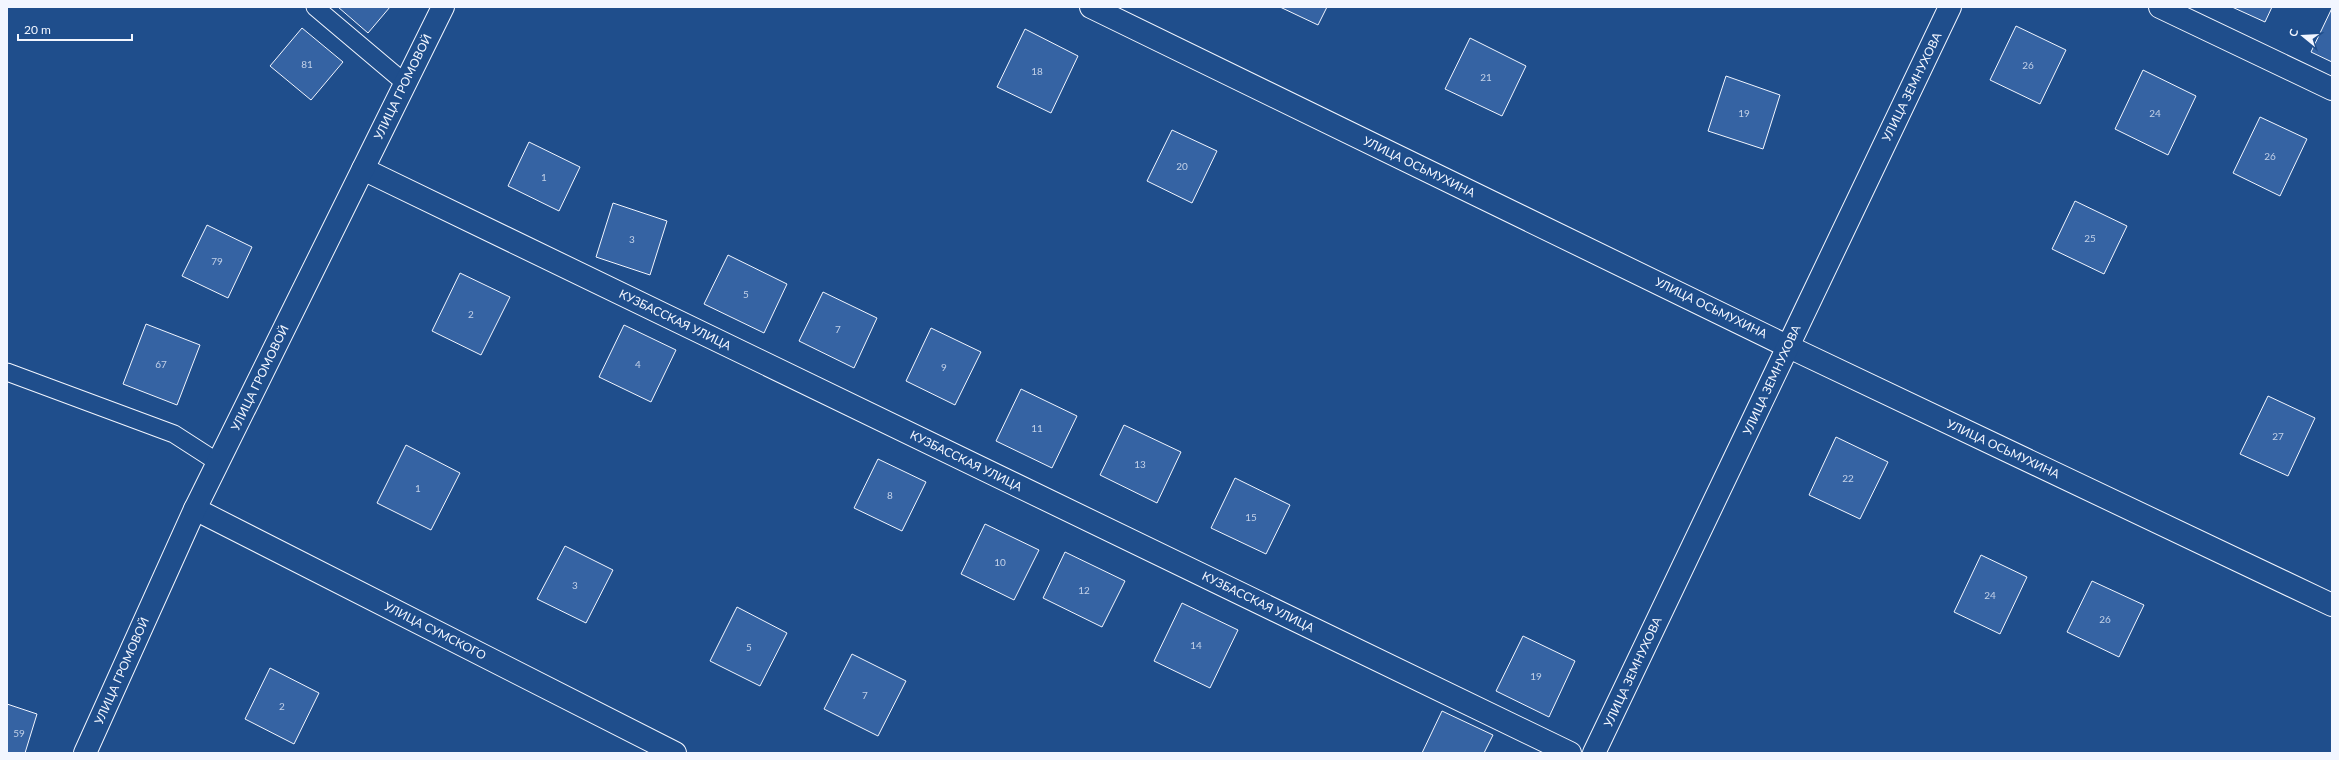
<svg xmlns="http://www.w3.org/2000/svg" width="2339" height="760" font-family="Lato,sans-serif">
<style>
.building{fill:#3563a3;stroke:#f2f6ff}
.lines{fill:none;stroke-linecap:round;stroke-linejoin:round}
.service-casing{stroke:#f2f6ff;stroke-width:19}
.minor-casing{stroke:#f2f6ff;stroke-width:24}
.service{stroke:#1f4e8c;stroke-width:17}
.minor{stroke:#1f4e8c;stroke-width:22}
.labels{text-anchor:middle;stroke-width:3;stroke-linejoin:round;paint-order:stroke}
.number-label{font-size:10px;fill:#c3d1e8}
.street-label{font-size:12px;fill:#f2f6ff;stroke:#1f4e8c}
</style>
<rect width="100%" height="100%" fill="#1f4e8c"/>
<!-- building -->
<g class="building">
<path d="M338,7H390L368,33Z"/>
<path d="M1280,7H1327L1318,25Z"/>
<path d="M2232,7H2272L2265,22Z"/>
<path d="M2332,8V62L2311,52Z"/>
<path d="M2016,26L2066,50L2040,104L1990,80Z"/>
<path d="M302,28L343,62L311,100L270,66Z"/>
<path d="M1025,29L1078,56L1051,113L997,87Z"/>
<path d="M1470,38L1526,66L1502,116L1445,89Z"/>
<path d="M2143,70L2196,96L2168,155L2115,129Z"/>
<path d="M1726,76L1780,95L1763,149L1708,131Z"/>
<path d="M2260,117L2307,139L2280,196L2233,173Z"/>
<path d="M1172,130L1217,151L1192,203L1147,181Z"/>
<path d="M529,142L580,167L559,211L508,186Z"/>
<path d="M2075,201L2127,226L2104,274L2052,249Z"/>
<path d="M613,203L667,221L650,275L596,257Z"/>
<path d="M207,225L252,247L228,298L182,276Z"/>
<path d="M728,255L787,284L764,333L704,304Z"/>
<path d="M460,273L510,297L481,355L432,331Z"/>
<path d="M823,292L877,318L854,368L799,341Z"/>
<path d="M146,324L200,345L177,405L123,384Z"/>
<path d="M624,325L676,350L651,402L599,377Z"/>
<path d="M931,328L981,352L955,405L906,381Z"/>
<path d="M1021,389L1077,416L1052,468L996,441Z"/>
<path d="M2268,396L2315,418L2288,476L2240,454Z"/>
<path d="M1124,425L1181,452L1157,503L1100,475Z"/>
<path d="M1836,437L1888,462L1860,519L1809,495Z"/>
<path d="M406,445L460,473L431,530L377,503Z"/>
<path d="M878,459L926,482L902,531L854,508Z"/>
<path d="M1235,478L1290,505L1266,554L1211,528Z"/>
<path d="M985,524L1039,550L1014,600L961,574Z"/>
<path d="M565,546L613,570L586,623L537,599Z"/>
<path d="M1065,552L1125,581L1102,627L1043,598Z"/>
<path d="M1981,555L2027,577L2000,634L1954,612Z"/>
<path d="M2092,581L2144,605L2119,657L2067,632Z"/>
<path d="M1182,603L1238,630L1210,688L1154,661Z"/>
<path d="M737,607L787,633L760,686L710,661Z"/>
<path d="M1523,636L1575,661L1549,717L1496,691Z"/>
<path d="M852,654L906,681L878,736L824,709Z"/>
<path d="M270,668L319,693L294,744L245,719Z"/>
<path d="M7,704L37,714L25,753H7Z"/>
<path d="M1442,711L1493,735L1484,753H1422Z"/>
</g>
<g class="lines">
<defs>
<g id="service">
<path d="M315,7L405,83"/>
<path d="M7,372L174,434L219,463"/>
</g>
<g id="minor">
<path d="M1091,7L1787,346L2332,605"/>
<path d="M2160,7L2332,89"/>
<path d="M363,169L1570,753"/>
<path d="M195,509L675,753"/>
<path d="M85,753L195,509L443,7"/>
<path d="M1594,753L1950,7"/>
</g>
</defs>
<!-- service casing -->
<use href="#service" class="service-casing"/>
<!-- minor casing -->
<use href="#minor" class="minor-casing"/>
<!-- service -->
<use href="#service" class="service"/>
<!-- minor -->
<use href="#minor" class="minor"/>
</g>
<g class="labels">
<!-- number labels -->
<g class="number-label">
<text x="307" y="68">81</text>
<text x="2028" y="69">26</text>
<text x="1037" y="75">18</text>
<text x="1486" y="81">21</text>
<text x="1744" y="117">19</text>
<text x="2155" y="117">24</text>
<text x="2270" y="160">26</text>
<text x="1182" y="170">20</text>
<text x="544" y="181">1</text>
<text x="2090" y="242">25</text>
<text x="632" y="243">3</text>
<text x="217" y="265">79</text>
<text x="746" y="298">5</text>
<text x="471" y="318">2</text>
<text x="838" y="333">7</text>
<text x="161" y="368">67</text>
<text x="638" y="368">4</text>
<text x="944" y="371">9</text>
<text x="1037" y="432">11</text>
<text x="2278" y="440">27</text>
<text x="1140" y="468">13</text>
<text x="1848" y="482">22</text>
<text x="418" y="492">1</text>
<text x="890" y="499">8</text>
<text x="1251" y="521">15</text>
<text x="1000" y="566">10</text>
<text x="575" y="589">3</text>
<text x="1084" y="594">12</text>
<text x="1990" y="599">24</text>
<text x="2105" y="623">26</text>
<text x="1196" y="649">14</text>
<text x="749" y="651">5</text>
<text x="1536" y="680">19</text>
<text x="865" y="699">7</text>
<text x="282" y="710">2</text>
<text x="19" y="737">59</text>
</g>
<!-- street labels -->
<g class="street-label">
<text transform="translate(403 87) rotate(-64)" y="4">УЛИЦА ГРОМОВОЙ</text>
<text transform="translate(1912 87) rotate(-64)" y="4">УЛИЦА ЗЕМНУХОВА</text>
<text transform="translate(1419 167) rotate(26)" y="4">УЛИЦА ОСЬМУХИНА</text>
<text transform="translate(1711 308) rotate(26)" y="4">УЛИЦА ОСЬМУХИНА</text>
<text transform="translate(675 320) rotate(26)" y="4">КУЗБАССКАЯ УЛИЦА</text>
<text transform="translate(260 378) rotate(-64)" y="4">УЛИЦА ГРОМОВОЙ</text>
<text transform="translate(1772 380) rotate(-65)" y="4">УЛИЦА ЗЕМНУХОВА</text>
<text transform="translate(2003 449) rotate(25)" y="4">УЛИЦА ОСЬМУХИНА</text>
<text transform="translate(966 461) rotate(26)" y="4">КУЗБАССКАЯ УЛИЦА</text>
<text transform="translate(1258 602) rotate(26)" y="4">КУЗБАССКАЯ УЛИЦА</text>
<text transform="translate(435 631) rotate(27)" y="4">УЛИЦА СУМСКОГО</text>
<text transform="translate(122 671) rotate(-66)" y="4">УЛИЦА ГРОМОВОЙ</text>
<text transform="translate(1633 672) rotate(-65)" y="4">УЛИЦА ЗЕМНУХОВА</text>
</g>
</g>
<!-- border -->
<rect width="2339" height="760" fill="none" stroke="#f2f6ff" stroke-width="16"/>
<!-- north arrow -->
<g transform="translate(2303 36) rotate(288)" stroke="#1f4e8c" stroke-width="3" paint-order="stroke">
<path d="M0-3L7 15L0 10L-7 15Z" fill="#f2f6ff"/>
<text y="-6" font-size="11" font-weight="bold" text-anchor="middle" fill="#f2f6ff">С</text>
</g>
<!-- scale -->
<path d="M18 34v6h114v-6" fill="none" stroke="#f2f6ff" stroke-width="2"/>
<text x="24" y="34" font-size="12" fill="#f2f6ff" stroke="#1f4e8c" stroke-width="3" paint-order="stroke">20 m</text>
</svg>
